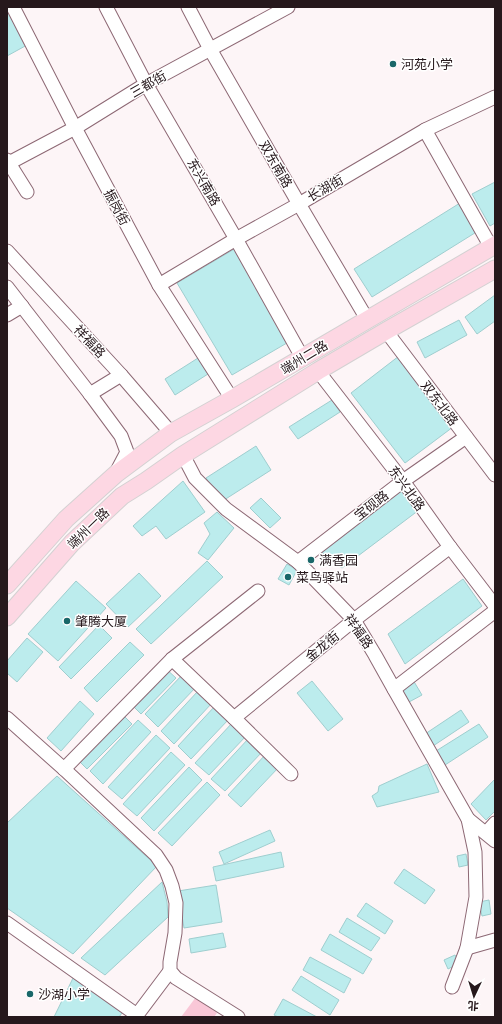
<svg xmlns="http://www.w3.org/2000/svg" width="502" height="1024" font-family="'IBM Plex Serif','Noto Sans SC',serif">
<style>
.park{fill:#f9c7d7}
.building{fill:#bceced;stroke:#9fcecf}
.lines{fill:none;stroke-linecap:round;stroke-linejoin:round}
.minor-casing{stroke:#8d6874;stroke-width:15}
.major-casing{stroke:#d4d1d2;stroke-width:19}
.minor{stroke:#fff;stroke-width:13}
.major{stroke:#fdd7e3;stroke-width:17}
.poi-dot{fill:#196769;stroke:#fff;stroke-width:1.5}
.labels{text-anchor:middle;stroke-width:3;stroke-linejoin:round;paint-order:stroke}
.poi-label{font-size:13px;fill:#26181c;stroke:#fff;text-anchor:start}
.street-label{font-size:13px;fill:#26181c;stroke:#fff}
</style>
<rect width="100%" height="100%" fill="#fdf5f7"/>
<!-- park -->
<path class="park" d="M196,997L217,1013L214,1017H181Z"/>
<!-- building -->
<g class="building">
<path d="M9,12L27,45L7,56V13Z"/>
<path d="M495,182V223L490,226L472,194Z"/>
<path d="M460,203L478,231L372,297L354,269Z"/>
<path d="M236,248L292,340L232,375L177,283Z"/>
<path d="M495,295V321L477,334L465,317Z"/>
<path d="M459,320L467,335L425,358L417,342Z"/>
<path d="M399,356L453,427L405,463L351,393Z"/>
<path d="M198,358L208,374L175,395L165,379Z"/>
<path d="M332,400L340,412L298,439L289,427Z"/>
<path d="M256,446L271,470L221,502L206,478Z"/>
<path d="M183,481L205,512L166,539L156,526L142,536L133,526Z"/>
<path d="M401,488L419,510L342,568L319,550Z"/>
<path d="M261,498L281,518L270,528L250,508Z"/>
<path d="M217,512L234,528L208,560L198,553L210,534L204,523Z"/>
<path d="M207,561L223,577L151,644L136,629Z"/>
<path d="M287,564L297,570L289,585L278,579Z"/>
<path d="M139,573L161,596L128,627L106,604Z"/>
<path d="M463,579L482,606L405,664L388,634Z"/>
<path d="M76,581L106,608L58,661L28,634Z"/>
<path d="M99,625L112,638L71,679L59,667Z"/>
<path d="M27,638L43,652L17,682L7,673V661Z"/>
<path d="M130,642L144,655L97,702L84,688Z"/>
<path d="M165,668L176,678L141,714L131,704Z"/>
<path d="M183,674L196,687L158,727L145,714Z"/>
<path d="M413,680L422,695L409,702L400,687Z"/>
<path d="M312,681L343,719L328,731L297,693Z"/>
<path d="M198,691L212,703L174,744L161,731Z"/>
<path d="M80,701L94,714L61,751L47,738Z"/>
<path d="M215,706L229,719L191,759L178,746Z"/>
<path d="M461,710L469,722L433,746L425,734Z"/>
<path d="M121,713L132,724L87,769L76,758Z"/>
<path d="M138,720L151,732L103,784L90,771Z"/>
<path d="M233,722L247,735L209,775L195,763Z"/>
<path d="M479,724L488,737L445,765L436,751Z"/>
<path d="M156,735L170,748L122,799L108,787Z"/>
<path d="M249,738L263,751L225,791L211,779Z"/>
<path d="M171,752L185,765L137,816L123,804Z"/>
<path d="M266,754L279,767L241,807L228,795Z"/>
<path d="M427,764L439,792L377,807L372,796L378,792L379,786Z"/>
<path d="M189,767L202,780L154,831L141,818Z"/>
<path d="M57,776L157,866L73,954L7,908V823Z"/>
<path d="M495,779V811L486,820L471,804Z"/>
<path d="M207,782L220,795L172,846L158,833Z"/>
<path d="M270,830L275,841L224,864L219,852Z"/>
<path d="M281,852L284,867L216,881L213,867Z"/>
<path d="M466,854L468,865L459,867L457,856Z"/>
<path d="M404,869L435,890L425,904L394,883Z"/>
<path d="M162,882L167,902L168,917L105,975L81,958Z"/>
<path d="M216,885L222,922L184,928L178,891Z"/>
<path d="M489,900L491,914L482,916L479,902Z"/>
<path d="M366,903L393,921L385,934L357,916Z"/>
<path d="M347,918L380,938L371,951L339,932Z"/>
<path d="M223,933L226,947L191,953L189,939Z"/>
<path d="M330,934L372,959L363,974L321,950Z"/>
<path d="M455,955L460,963L448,969L444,960Z"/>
<path d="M310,957L351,979L344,993L303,970Z"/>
<path d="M75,974L125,1009L119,1017H54Z"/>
<path d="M301,976L339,1000L330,1015L292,990Z"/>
<path d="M283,999L317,1017H278L274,1015Z"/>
</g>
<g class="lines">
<defs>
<g id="minor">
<path d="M13,7L75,128L159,285L232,399"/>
<path d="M106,7L146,84L236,239L302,357"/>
<path d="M188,7L210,49L299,204L367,319"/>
<path d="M425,130L491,247"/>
<path d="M7,160L27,192"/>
<path d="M9,163L75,128L146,84L288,7"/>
<path d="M7,251L121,375L171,433"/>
<path d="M159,285L236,239L299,204L425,130L495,97"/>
<path d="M7,287L90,394L121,436L127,452L116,473"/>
<path d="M7,315L22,306"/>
<path d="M386,331L495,475"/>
<path d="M318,371L403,481L450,547L495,606"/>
<path d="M90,394L121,375"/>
<path d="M183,455L195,478L226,509L298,562L354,620L375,655L394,689L468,819L495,841"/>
<path d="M298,562L403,481L466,437"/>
<path d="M172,659L234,718L291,774"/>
<path d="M394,689L495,611"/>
<path d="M7,718L64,769L156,855L166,870L172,886L176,903L175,933L170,962V971L176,978L238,1017"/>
<path d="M234,718L354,620L450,547"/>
<path d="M64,769L172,659L258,591"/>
<path d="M486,833L495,823"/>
<path d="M7,923L137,1015L170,971"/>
<path d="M467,948L495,940"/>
<path d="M452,987L467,948L476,897L475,852L468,819"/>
</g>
<g id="major">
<path d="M7,585L66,519L116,474L171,433L232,399L495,245"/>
<path d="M7,617L72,543L122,496L146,481L183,455L318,371L386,331L495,269"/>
</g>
</defs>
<!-- minor casing -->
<use href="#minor" class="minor-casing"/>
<!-- major casing -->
<use href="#major" class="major-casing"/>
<!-- minor -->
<use href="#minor" class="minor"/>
<!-- major -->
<use href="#major" class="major"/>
</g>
<!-- markers -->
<g class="poi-dot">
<circle cx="393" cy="64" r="4"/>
<circle cx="311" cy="560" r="4"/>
<circle cx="288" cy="577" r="4"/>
<circle cx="67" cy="621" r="4"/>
<circle cx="30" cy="994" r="4"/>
</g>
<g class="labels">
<!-- poi labels -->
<g class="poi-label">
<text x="401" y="69">河苑小学</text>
<text x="319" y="565">满香园</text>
<text x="296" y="582">菜鸟驿站</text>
<text x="75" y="626">肇腾大厦</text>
<text x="38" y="999">沙湖小学</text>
</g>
<!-- street labels -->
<g class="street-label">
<text transform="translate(148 84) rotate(-30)" y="5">三都街</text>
<text transform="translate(276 164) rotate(60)" y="5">双东南路</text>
<text transform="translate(204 182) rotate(60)" y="5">东兴南路</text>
<text transform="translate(325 188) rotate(-30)" y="5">长湖街</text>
<text transform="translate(117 207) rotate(62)" y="5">振岗街</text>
<text transform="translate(90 341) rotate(47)" y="5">祥福路</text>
<text transform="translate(304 357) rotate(-31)" y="5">端州二路</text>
<text transform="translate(440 403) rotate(53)" y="5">双东北路</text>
<text transform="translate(407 488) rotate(54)" y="5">东兴北路</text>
<text transform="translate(371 505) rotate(-38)" y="5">宝砚路</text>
<text transform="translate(88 528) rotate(-44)" y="5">端州一路</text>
<text transform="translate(359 631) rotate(55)" y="5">祥福路</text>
<text transform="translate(322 646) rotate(-39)" y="5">金龙街</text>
</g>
</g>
<!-- border -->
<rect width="502" height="1024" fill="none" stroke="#26181c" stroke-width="16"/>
<!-- north arrow -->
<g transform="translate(474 996) rotate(184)" stroke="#ffffff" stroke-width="3" paint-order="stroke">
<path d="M0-3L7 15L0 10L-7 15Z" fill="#26181c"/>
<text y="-6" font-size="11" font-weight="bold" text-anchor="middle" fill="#26181c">北</text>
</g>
</svg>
